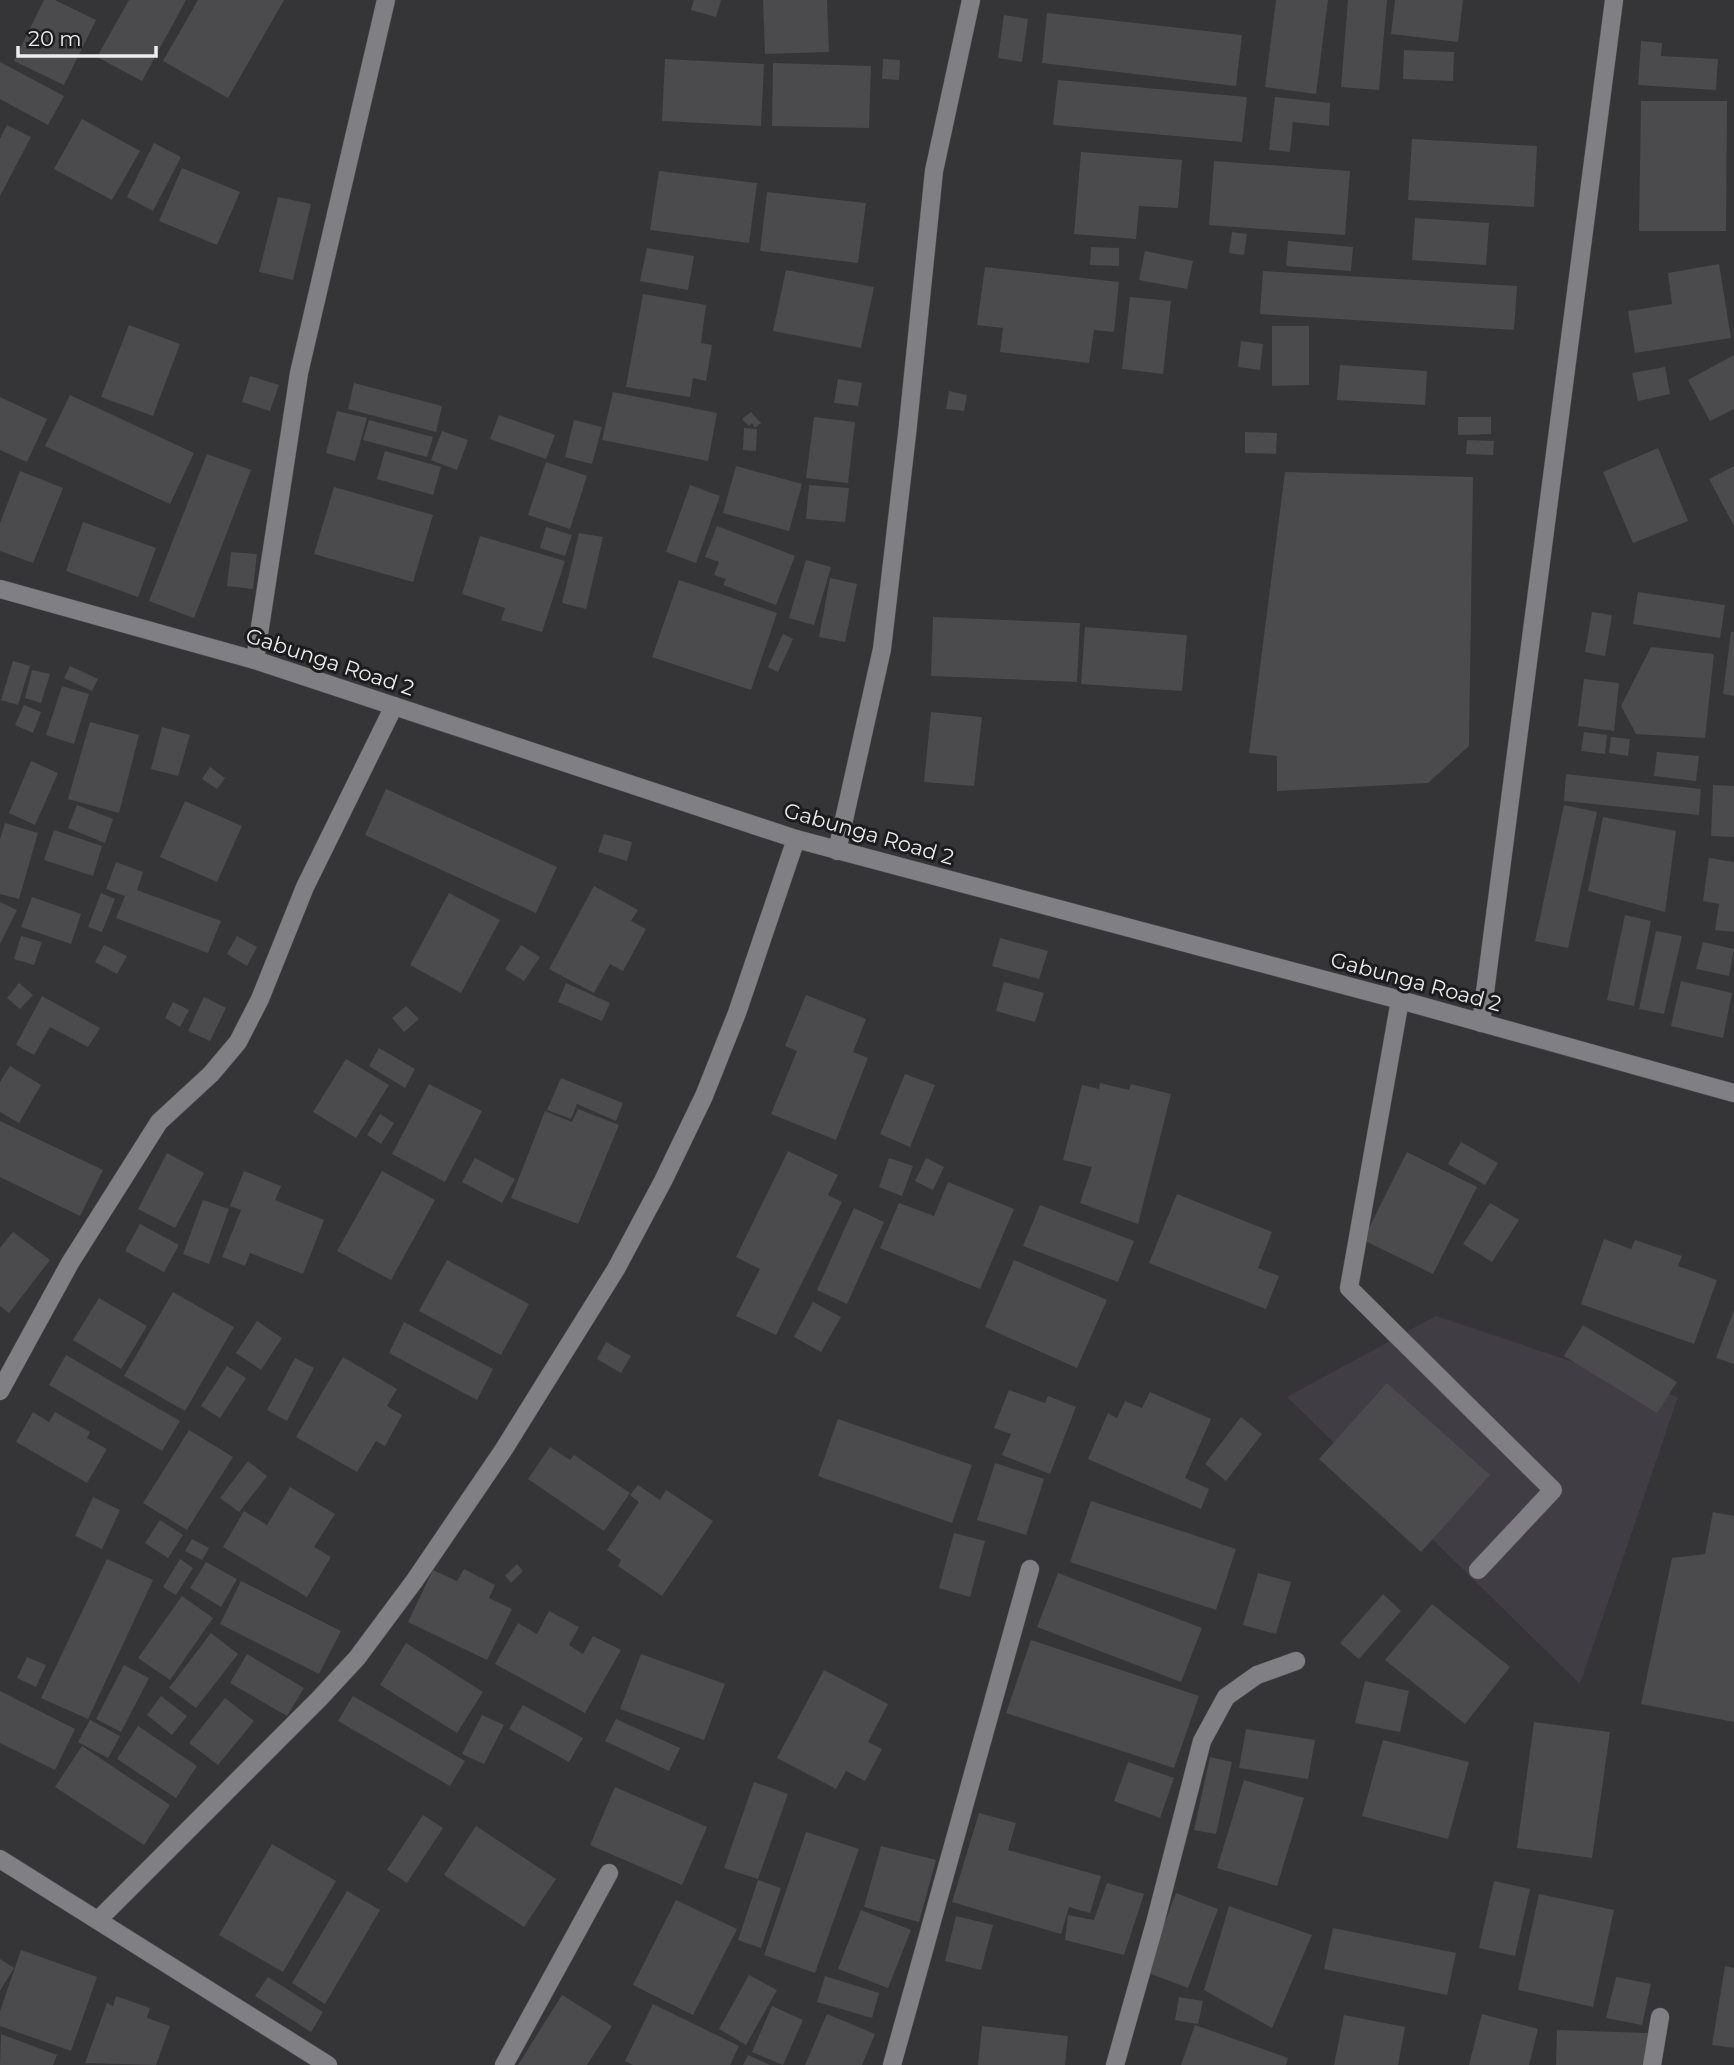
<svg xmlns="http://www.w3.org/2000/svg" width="1734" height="2065" font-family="Montserrat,sans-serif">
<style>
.built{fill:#403d45}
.building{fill:#4b4a4d}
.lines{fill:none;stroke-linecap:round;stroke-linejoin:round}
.street-casing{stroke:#535255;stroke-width:19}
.secondary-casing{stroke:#535255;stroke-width:19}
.street{stroke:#807f83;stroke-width:18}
.secondary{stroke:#807f83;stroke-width:18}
.labels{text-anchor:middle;stroke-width:6;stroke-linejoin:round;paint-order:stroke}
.street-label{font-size:21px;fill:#ededef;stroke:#1c1c1d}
</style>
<rect width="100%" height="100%" fill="#353437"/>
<!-- built -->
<path class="built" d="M1436,1316L1678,1397L1580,1684L1287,1397Z"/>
<!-- building -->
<g class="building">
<path d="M44,0H55L96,20L64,85L14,61Z"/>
<path d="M129,0H186L142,81L97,57Z"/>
<path d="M198,0H284L228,98L163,61Z"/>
<path d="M694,0H721L716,17L691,10Z"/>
<path d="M763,0H827L829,52L765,54Z"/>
<path d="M1276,0H1328L1316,94L1265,87Z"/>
<path d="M1348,0H1387L1379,90L1341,87Z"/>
<path d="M1395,0H1463L1458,42L1391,34Z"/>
<path d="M1047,13L1242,35L1236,86L1042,63Z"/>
<path d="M1004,15L1028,19L1022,62L998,58Z"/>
<path d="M1641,41L1662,43L1661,56L1718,59L1716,90L1638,85Z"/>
<path d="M1404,50L1454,52L1453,81L1403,79Z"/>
<path d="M665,59L764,64L761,126L662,121Z"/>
<path d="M883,59L900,60L899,80L882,79Z"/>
<path d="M0,62L64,96L48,125L0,99Z"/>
<path d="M773,63L871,66L869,128L772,126Z"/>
<path d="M1058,80L1247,97L1242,142L1053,125Z"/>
<path d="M1275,97L1330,103L1329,126L1293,122L1290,152L1269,150Z"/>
<path d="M1641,101H1727L1726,231H1639Z"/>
<path d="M82,119L140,151L112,200L54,169Z"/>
<path d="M7,125L31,137L0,196V139Z"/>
<path d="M1412,139L1537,146L1534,207L1408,200Z"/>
<path d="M154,143L181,157L153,211L127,197Z"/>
<path d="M1081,152L1182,160L1178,208L1139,206L1136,239L1074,234Z"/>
<path d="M1214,161L1350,171L1345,235L1209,225Z"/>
<path d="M182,168L240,192L217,245L159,221Z"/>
<path d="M659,171L757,183L749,243L650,230Z"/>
<path d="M767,192L866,203L858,263L760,251Z"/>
<path d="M278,197L311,204L293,280L259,272Z"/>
<path d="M1415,218L1489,223L1486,265L1412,260Z"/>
<path d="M1232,232L1247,234L1244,255L1229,253Z"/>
<path d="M1288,241L1353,247L1351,271L1286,266Z"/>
<path d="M1091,247L1119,248V266L1090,265Z"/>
<path d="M647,248L694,256L688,290L640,281Z"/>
<path d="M1145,251L1193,261L1187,289L1139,280Z"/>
<path d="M1719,264L1731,338L1635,353L1628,311L1672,304L1668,273Z"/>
<path d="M985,267L1119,282L1114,332L1094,330L1089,363L1000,352L1003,328L977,325Z"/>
<path d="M786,270L874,287L861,348L773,331Z"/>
<path d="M1263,271L1517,286L1514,330L1260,314Z"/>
<path d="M643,294L706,305L701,343L712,345L706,381L693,378L690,397L626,387Z"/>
<path d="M1130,297L1171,301L1163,374L1122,369Z"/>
<path d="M129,325L180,344L153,416L101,397Z"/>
<path d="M1272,326H1309V385L1272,386Z"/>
<path d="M1241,341L1263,344L1260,370L1238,367Z"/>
<path d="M1734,355V409L1710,421L1688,380Z"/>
<path d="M1340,365L1427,371L1425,405L1337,400Z"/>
<path d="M1665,367L1670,394L1638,401L1632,373Z"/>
<path d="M250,376L279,385L270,411L242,402Z"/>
<path d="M838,379L862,383L858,406L834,403Z"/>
<path d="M354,383L442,406L436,432L348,409Z"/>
<path d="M949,391L967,395L964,411L946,409Z"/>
<path d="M613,392L717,413L708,461L602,440Z"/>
<path d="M70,395L194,453L170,504L45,446Z"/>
<path d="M0,397L47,419L27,462L0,450Z"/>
<path d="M337,411L367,418L355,461L326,453Z"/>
<path d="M751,412L761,423L755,428L752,423L749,426L742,419Z"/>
<path d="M499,415L555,435L546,459L490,439Z"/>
<path d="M814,417L855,422L848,483L806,478Z"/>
<path d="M1458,417H1491V434L1458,435Z"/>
<path d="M369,420L433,437L427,457L363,440Z"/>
<path d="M574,420L602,427L592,464L565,457Z"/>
<path d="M744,428L757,429L756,451L743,450Z"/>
<path d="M442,431L468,440L457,470L431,460Z"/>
<path d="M1245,432L1277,433L1276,454L1245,453Z"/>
<path d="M1467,440L1494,441L1493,455L1466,454Z"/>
<path d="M1658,448L1688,521L1633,543L1603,472Z"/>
<path d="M385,451L441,467L433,495L377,479Z"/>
<path d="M207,454L251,470L194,618L149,601Z"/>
<path d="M546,462L587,476L570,529L528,515Z"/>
<path d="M736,466L802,484L789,531L723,513Z"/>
<path d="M1734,466V526L1709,479Z"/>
<path d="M20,471L63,488L33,563L0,551V523Z"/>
<path d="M1285,472L1473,477L1469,746L1428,783L1277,791V756L1249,753Z"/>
<path d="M690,485L720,496L696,563L666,552Z"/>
<path d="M809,485L849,488L845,522L806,519Z"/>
<path d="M334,487L433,515L413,582L314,554Z"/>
<path d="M83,522L156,548L138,597L66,571Z"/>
<path d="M717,526L795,556L776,605L723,585L726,579L714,575L719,562L705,557Z"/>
<path d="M546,527L572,535L565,556L540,548Z"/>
<path d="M579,533L603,537L586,609L562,603Z"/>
<path d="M480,536L565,561L542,632L501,620L505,608L462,594Z"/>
<path d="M231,552L257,554L253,589L227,586Z"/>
<path d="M806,560L831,567L814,625L789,618Z"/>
<path d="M830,578L857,584L845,642L819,637Z"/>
<path d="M679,580L777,613L751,690L652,657Z"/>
<path d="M1638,592L1725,605L1720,638L1633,624Z"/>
<path d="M1592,612L1612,615L1605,656L1585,652Z"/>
<path d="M933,617L1080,623L1077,682L931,676Z"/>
<path d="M1085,627L1187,635L1182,691L1081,684Z"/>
<path d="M1731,632H1734V696L1723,694Z"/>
<path d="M783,634L793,639L778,672L768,667Z"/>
<path d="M1651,647L1714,654L1705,738L1636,734L1621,706Z"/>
<path d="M13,661L30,666L18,705L1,700Z"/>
<path d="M70,666L98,679L92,691L64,678Z"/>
<path d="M32,670L50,674L41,703L25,698Z"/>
<path d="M1584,679L1619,683L1614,731L1578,726Z"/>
<path d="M62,686L89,694L74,744L46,735Z"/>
<path d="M24,705L41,712L33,733L15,725Z"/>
<path d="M931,712L982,717L974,786L924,782Z"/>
<path d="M90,722L139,735L119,813L68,799Z"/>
<path d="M162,727L190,735L178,776L151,769Z"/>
<path d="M1584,732L1607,735L1605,754L1581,751Z"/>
<path d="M1611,737L1630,739L1628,756L1609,753Z"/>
<path d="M1657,752L1699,756L1696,781L1654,776Z"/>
<path d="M31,761L58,773L35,825L9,813Z"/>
<path d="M210,767L225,778L217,789L202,779Z"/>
<path d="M1566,774L1701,789L1699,815L1564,801Z"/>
<path d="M1713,785L1734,786V837L1711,836Z"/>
<path d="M386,789L557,867L536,913L365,835Z"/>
<path d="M185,801L242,826L217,882L160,857Z"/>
<path d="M77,805L113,819L105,843L68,828Z"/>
<path d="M1564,805L1597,812L1568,948L1535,941Z"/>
<path d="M1603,817L1676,831L1665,912L1588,891Z"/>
<path d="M5,823L38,833L19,899L0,894V839Z"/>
<path d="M54,830L102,846L93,876L44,860Z"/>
<path d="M604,834L632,842L627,861L598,852Z"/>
<path d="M1709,858L1734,862V932L1715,930L1719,904L1703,901Z"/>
<path d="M116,862L143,872L137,890L221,921L208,953L116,918L125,896L106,889Z"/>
<path d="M594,886L638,910L631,921L646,929L623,971L610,964L594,993L549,969Z"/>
<path d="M101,893L115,899L102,932L88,927Z"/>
<path d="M449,893L500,920L461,993L410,965Z"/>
<path d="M32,897L81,914L71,944L21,927Z"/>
<path d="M0,902L17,910L0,944Z"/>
<path d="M1625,915L1651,921L1634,1006L1607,1000Z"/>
<path d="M1656,931L1682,936L1664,1014L1639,1009Z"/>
<path d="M21,936L42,942L34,965L14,959Z"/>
<path d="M237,936L257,947L247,966L227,954Z"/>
<path d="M1000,938L1048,951L1039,979L992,966Z"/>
<path d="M1703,942L1734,949L1729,976L1696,969Z"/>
<path d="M104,945L127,956L117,974L95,962Z"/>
<path d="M521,945L540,957L524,981L505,969Z"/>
<path d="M1681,981L1732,993L1723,1038L1671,1026Z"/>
<path d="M1004,982L1044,993L1035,1022L996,1011Z"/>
<path d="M19,983L33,995L20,1009L7,998Z"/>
<path d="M566,983L610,1003L602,1021L558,1002Z"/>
<path d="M806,995L866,1019L853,1052L868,1058L836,1140L771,1114L797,1051L785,1046Z"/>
<path d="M42,996L100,1028L88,1047L50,1027L34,1055L16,1045Z"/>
<path d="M204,997L226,1008L210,1041L188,1031Z"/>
<path d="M173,1002L189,1010L180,1027L165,1018Z"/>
<path d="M406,1006L419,1019L404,1032L392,1018Z"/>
<path d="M379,1048L415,1069L405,1088L369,1066Z"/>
<path d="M346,1059L389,1085L356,1138L313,1112Z"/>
<path d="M10,1066L41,1085L19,1123L0,1112V1082Z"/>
<path d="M905,1074L935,1085L910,1147L880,1134Z"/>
<path d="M561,1078L623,1103L616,1121L577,1104L571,1119L547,1110Z"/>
<path d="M1100,1083L1129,1090L1131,1084L1171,1094L1138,1224L1080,1203L1092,1167L1063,1160L1082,1085L1099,1089Z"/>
<path d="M429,1084L482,1111L445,1182L392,1154Z"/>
<path d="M578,1109L619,1125L578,1224L511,1198L545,1111L572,1122Z"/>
<path d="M380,1114L394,1123L381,1144L367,1135Z"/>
<path d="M0,1121L103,1170L80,1216L0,1177Z"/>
<path d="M1461,1142L1498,1163L1485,1185L1448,1164Z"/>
<path d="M788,1151L838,1175L828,1195L842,1202L776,1335L736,1316L760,1269L736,1257Z"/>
<path d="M1407,1152L1477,1187L1433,1274L1363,1240Z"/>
<path d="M167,1153L204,1173L175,1228L138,1209Z"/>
<path d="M475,1158L515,1179L502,1203L462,1182Z"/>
<path d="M889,1158L913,1166L902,1196L879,1187Z"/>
<path d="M926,1158L944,1167L933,1190L915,1181Z"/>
<path d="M244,1171L281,1186L275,1200L324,1220L303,1274L250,1253L245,1266L222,1257L241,1210L230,1206Z"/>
<path d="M382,1171L435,1200L391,1280L337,1251Z"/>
<path d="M948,1182L1014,1209L980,1289L880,1248L899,1203L934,1216Z"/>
<path d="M1177,1194L1272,1232L1258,1268L1279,1276L1266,1309L1149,1263Z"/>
<path d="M203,1200L229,1209L209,1264L183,1254Z"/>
<path d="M1490,1203L1519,1220L1492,1262L1463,1244Z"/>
<path d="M1040,1205L1134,1241L1118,1282L1023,1246Z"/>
<path d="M854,1208L884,1222L847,1304L817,1290Z"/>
<path d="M140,1224L179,1245L164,1272L125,1251Z"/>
<path d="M13,1232L50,1260L9,1313L0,1306V1248Z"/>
<path d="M1604,1239L1631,1249L1635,1240L1682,1256L1678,1266L1717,1280L1694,1344L1581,1304Z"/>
<path d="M447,1260L529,1304L501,1355L419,1311Z"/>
<path d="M1014,1260L1107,1300L1077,1368L985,1327Z"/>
<path d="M173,1292L234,1327L185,1411L124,1376Z"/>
<path d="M99,1298L147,1326L121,1369L73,1340Z"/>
<path d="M813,1302L841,1317L821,1352L794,1337Z"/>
<path d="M1734,1310V1364L1716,1358Z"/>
<path d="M257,1321L282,1338L261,1370L236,1353Z"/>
<path d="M404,1322L493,1369L477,1400L389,1353Z"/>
<path d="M1583,1325L1677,1382L1657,1413L1564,1356Z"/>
<path d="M606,1342L631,1356L621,1373L597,1359Z"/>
<path d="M66,1355L180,1421L162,1451L49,1385Z"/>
<path d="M343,1357L397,1389L387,1406L402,1415L385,1446L376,1441L357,1472L296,1437Z"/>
<path d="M295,1358L314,1368L287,1421L267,1410Z"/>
<path d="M227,1366L246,1378L220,1418L201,1406Z"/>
<path d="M1387,1383L1490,1475L1421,1552L1319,1459Z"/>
<path d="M1009,1390L1045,1403L1048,1396L1076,1407L1050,1474L1002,1455L1011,1434L994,1428Z"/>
<path d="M1150,1392L1211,1419L1185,1478L1209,1489L1201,1509L1088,1459L1108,1413L1117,1418L1125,1401L1142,1408Z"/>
<path d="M33,1412L49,1422L55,1412L90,1432L87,1438L107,1449L87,1483L16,1442Z"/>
<path d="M1241,1417L1262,1434L1226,1481L1205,1464Z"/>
<path d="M838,1419L972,1465L952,1523L818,1476Z"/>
<path d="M189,1430L233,1457L187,1530L143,1503Z"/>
<path d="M550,1447L570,1460L574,1455L630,1493L604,1531L528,1479Z"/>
<path d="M248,1461L267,1476L239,1512L220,1498Z"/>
<path d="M995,1463L1044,1479L1026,1535L977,1520Z"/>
<path d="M638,1485L660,1500L666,1490L713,1521L662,1596L618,1566L621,1560L607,1550L639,1502L630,1495Z"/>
<path d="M290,1487L335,1514L314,1547L331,1557L307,1597L223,1547L244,1511L267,1525Z"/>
<path d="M93,1497L120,1510L102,1549L75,1536Z"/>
<path d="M1091,1501L1236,1549L1216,1610L1070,1562Z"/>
<path d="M1713,1512L1734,1516V1722L1641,1704L1672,1558L1705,1554Z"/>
<path d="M160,1520L183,1535L168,1558L145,1543Z"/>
<path d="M954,1533L985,1541L970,1597L939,1588Z"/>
<path d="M192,1539L209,1548L202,1560L185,1551Z"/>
<path d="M107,1559L153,1580L88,1719L41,1698Z"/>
<path d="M180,1559L193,1568L176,1595L163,1587Z"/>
<path d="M206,1562L237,1579L221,1607L190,1588Z"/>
<path d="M517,1564L523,1571L511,1583L505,1576Z"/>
<path d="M464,1569L495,1585L489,1598L512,1609L487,1660L408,1622L433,1570L457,1581Z"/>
<path d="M1058,1573L1202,1628L1181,1682L1037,1627Z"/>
<path d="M1258,1573L1291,1582L1276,1634L1243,1625Z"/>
<path d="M241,1581L341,1631L319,1674L220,1624Z"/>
<path d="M1383,1594L1401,1611L1359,1659L1340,1643Z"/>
<path d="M182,1596L213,1618L170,1680L138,1658Z"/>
<path d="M1432,1604L1510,1667L1465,1724L1385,1660Z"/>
<path d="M549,1611L579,1627L569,1645L583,1654L593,1636L621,1650L585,1713L495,1664L518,1623L537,1634Z"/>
<path d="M211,1633L238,1654L196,1708L169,1688Z"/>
<path d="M1031,1640L1199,1696L1174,1768L1006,1713Z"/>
<path d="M406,1643L483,1692L457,1733L380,1685Z"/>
<path d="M247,1654L304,1688L287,1716L230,1683Z"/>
<path d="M641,1654L725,1684L704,1740L620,1709Z"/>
<path d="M27,1657L46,1665L36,1687L17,1678Z"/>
<path d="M124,1665L149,1678L121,1732L96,1719Z"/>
<path d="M824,1670L888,1704L868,1742L882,1749L865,1781L846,1771L836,1789L777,1758Z"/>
<path d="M1365,1681L1409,1691L1400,1732L1355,1723Z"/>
<path d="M0,1691L75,1729L55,1770L0,1743Z"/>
<path d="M161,1696L187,1716L172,1735L147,1715Z"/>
<path d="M353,1696L465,1761L450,1786L338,1721Z"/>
<path d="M225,1698L254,1721L218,1765L189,1743Z"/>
<path d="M523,1705L583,1738L569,1762L509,1729Z"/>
<path d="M482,1715L504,1725L484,1764L462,1754Z"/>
<path d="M616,1719L680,1748L669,1771L605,1741Z"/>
<path d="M90,1720L120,1736L108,1758L78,1742Z"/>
<path d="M1534,1722L1610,1732L1592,1858L1517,1848Z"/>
<path d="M138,1726L197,1766L176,1798L117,1759Z"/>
<path d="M1246,1729L1315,1740L1308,1779L1239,1768Z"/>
<path d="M1383,1740L1469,1762L1448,1839L1362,1816Z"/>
<path d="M82,1746L170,1805L144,1845L55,1787Z"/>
<path d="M1210,1757L1232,1762L1216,1834L1194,1830Z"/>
<path d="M1128,1762L1174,1778L1160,1818L1114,1801Z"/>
<path d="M1244,1780L1304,1798L1277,1886L1217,1868Z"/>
<path d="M754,1782L788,1794L758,1879L724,1868Z"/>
<path d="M615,1787L707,1827L682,1885L590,1845Z"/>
<path d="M979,1813L1016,1823L1008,1850L1101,1876L1090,1913L1069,1907L1061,1934L952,1902Z"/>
<path d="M423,1815L443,1828L407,1883L387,1870Z"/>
<path d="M476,1826L556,1879L524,1927L444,1875Z"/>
<path d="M806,1832L859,1849L815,1973L764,1955Z"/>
<path d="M272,1844L336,1881L283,1972L219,1935Z"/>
<path d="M881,1846L936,1860L919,1922L864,1907Z"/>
<path d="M758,1880L781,1888L761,1948L738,1940Z"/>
<path d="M1494,1881L1530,1889L1515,1956L1479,1948Z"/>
<path d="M1107,1883L1144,1894L1124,1955L1065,1940L1068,1915L1094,1920Z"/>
<path d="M347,1891L380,1910L325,2004L292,1983Z"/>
<path d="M1176,1893L1218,1909L1188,1988L1146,1972Z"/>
<path d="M1539,1894L1614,1910L1593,2007L1518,1990Z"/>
<path d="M676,1900L737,1929L693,2015L633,1985Z"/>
<path d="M1229,1906L1312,1935L1272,2028L1204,1990Z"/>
<path d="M861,1910L911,1930L888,1988L838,1969Z"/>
<path d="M956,1916L993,1925L981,1970L945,1961Z"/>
<path d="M1333,1928L1456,1953L1447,1995L1324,1969Z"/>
<path d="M21,1950L97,1977L71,2051L0,2026V2011Z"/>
<path d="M0,1959L14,1968L0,1991Z"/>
<path d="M1725,1966L1734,1968V2048L1712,2045Z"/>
<path d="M749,1975L777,1990L746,2045L719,2029Z"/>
<path d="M825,1976L879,1993L872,2018L817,2002Z"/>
<path d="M268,1977L323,2012L311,2032L255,1996Z"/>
<path d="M1616,1977L1651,1984L1642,2025L1606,2018Z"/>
<path d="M562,1995L612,2026L587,2065H518Z"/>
<path d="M116,1996L150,2008L147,2018L170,2026L156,2065L85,2063L107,2003L113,2006Z"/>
<path d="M1179,1997L1203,2001L1198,2024L1175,2020Z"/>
<path d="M653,2004L739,2046L730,2065H633L625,2061Z"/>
<path d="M772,2006L803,2020L783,2065L752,2052Z"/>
<path d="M827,2014L875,2034L862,2065H805Z"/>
<path d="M1482,2014L1538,2029L1529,2065H1469Z"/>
<path d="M1344,2015L1405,2027L1398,2065H1334Z"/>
<path d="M1195,2025L1288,2058L1286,2065H1181Z"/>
<path d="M982,2026L1068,2036L1065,2065H978Z"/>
<path d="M1557,2030L1648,2033L1646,2065H1556Z"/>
<path d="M1,2034L57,2055L53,2065H0Z"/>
<path d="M748,2055L770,2065H743Z"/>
</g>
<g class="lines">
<defs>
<g id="street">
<path d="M255,660L299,373L386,0"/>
<path d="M837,851L882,649L907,434L934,171L971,0"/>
<path d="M1400,1000L1349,1288L1553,1490L1478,1570"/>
<path d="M1481,1023L1614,0"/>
<path d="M0,1391L70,1263L159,1122L211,1074L238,1042L260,999L305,887L394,706"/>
<path d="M0,1859L328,2065"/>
<path d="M98,1920L319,1699L357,1658L415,1580L504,1449L616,1269L663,1181L704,1096L737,1013L796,839"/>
<path d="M504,2065L609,1873"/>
<path d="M892,2065L1030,1569"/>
<path d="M1115,2065L1155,1923L1202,1741L1226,1697L1257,1675L1296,1661"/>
<path d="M1652,2065L1660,2017"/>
</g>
<path id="secondary" d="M0,589L255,660L796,839L1400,1000L1734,1093"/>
</defs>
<!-- street casing -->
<use href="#street" class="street-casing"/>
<!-- secondary casing -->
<use href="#secondary" class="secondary-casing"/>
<!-- street -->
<use href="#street" class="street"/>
<!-- secondary -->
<use href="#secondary" class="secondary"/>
</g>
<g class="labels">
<!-- street labels -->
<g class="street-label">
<text transform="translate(330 662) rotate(18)" y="7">Gabunga Road 2</text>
<text transform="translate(869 834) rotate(16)" y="7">Gabunga Road 2</text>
<text transform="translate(1416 982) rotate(15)" y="7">Gabunga Road 2</text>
</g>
</g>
<!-- scale -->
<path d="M18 46v10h138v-10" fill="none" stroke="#ededef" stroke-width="3.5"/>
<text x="28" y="46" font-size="21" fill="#ededef" stroke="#1c1c1d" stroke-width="5" paint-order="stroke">20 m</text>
</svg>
